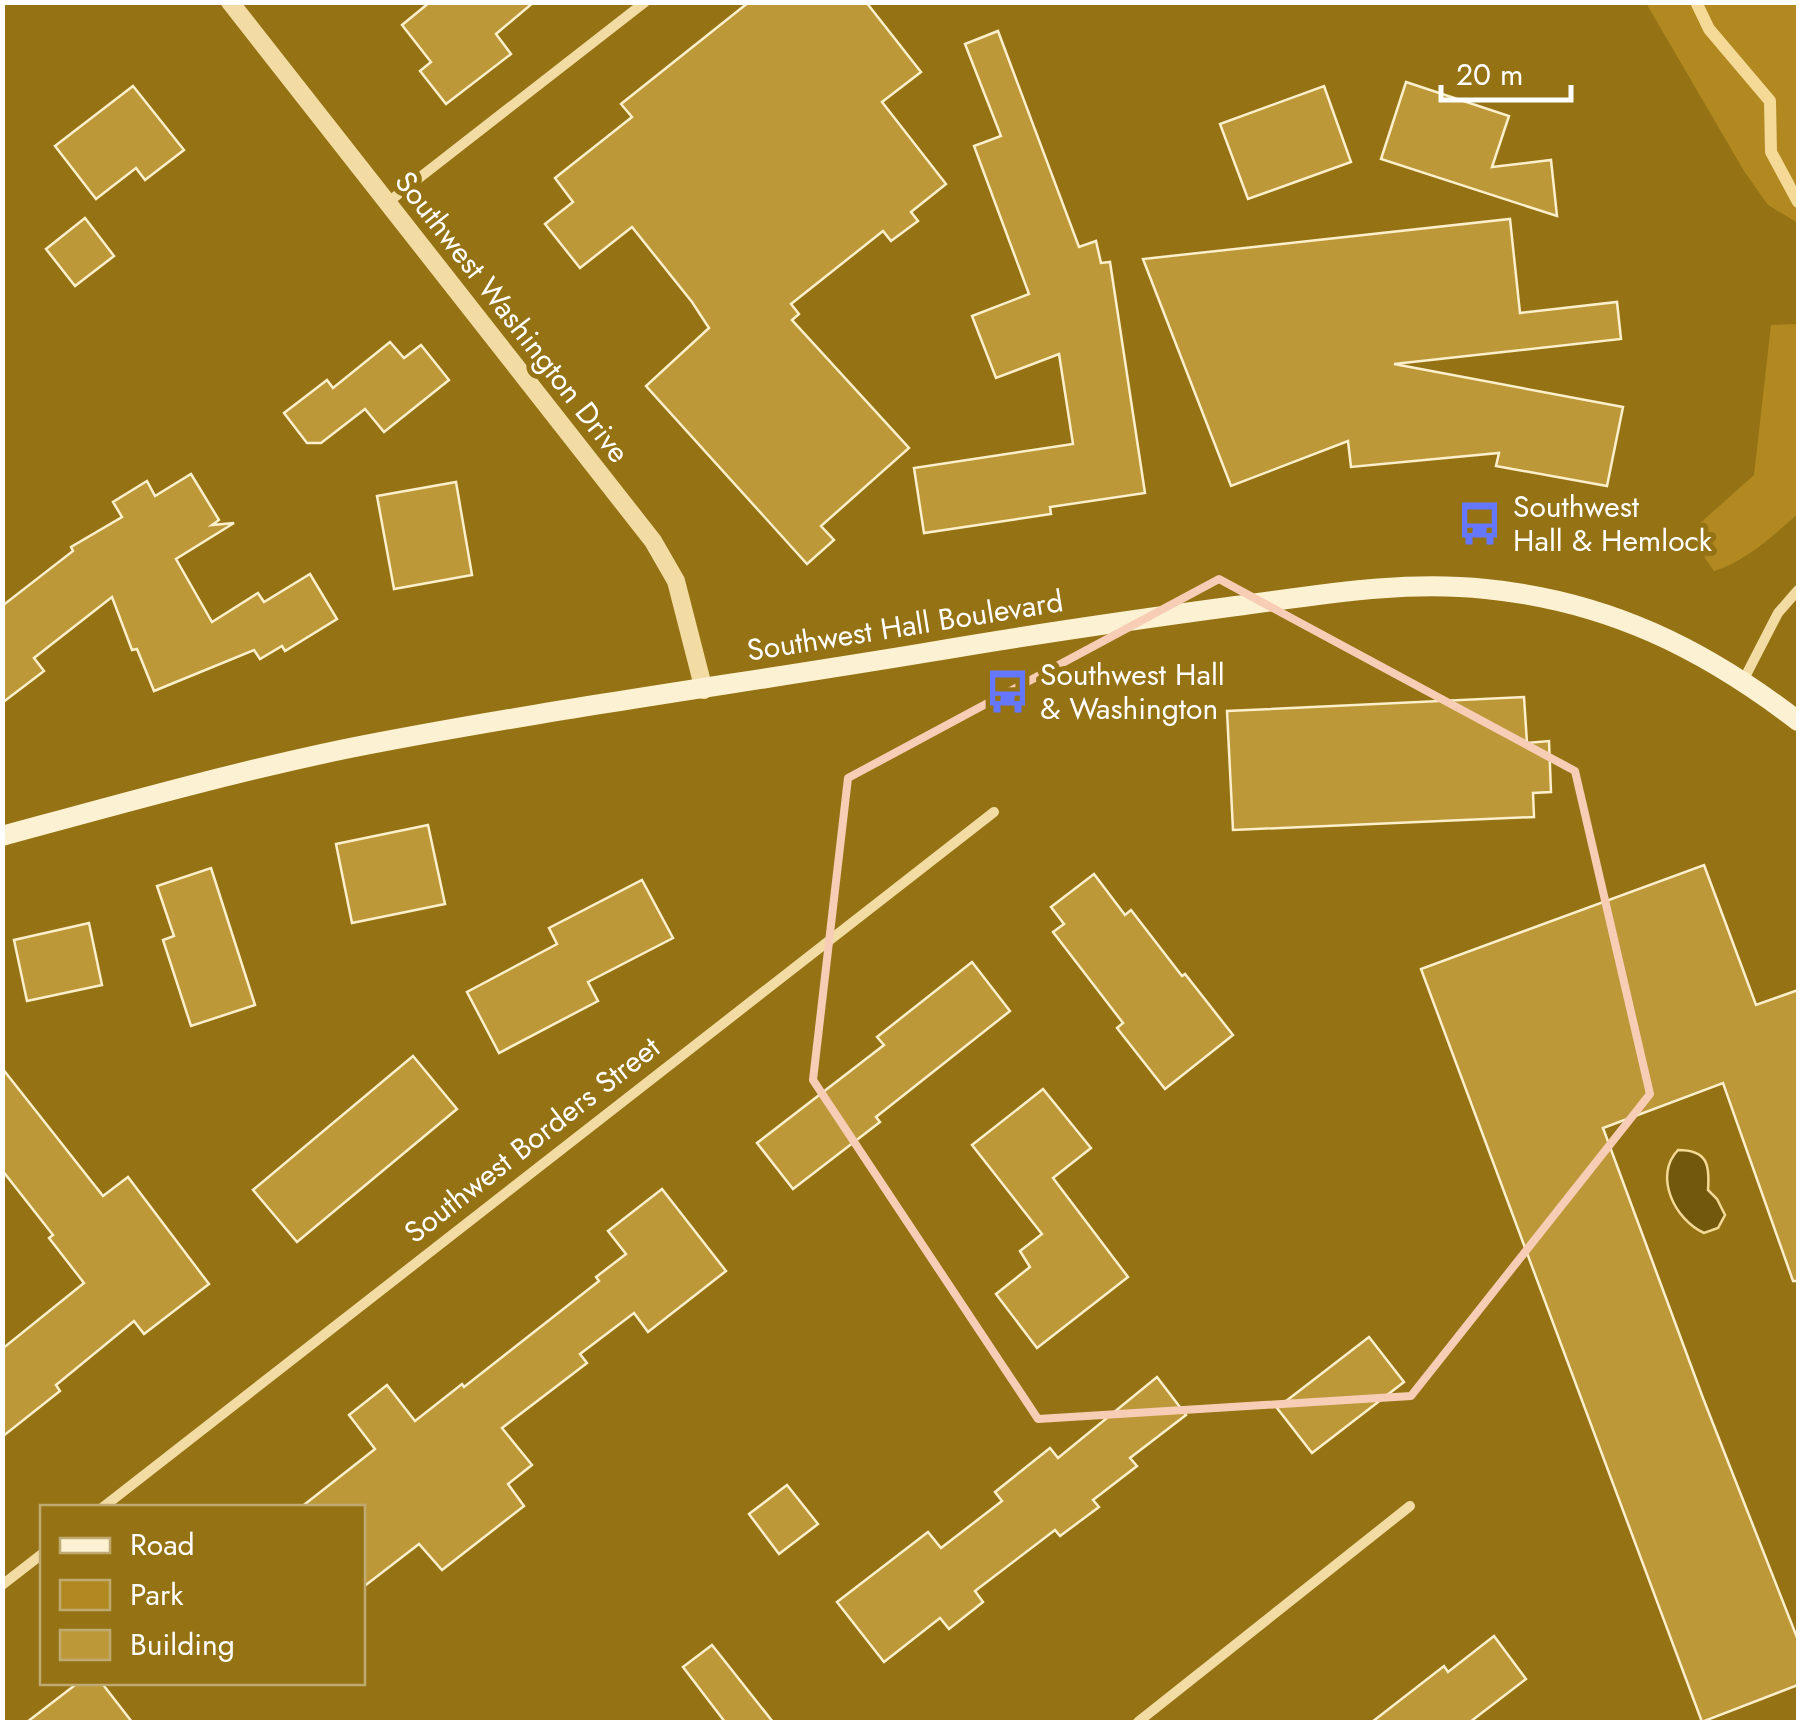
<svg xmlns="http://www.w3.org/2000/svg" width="1801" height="1725" font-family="Jost,sans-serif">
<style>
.green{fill:#b18920}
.water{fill:#71580d;stroke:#f5da97;stroke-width:2.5}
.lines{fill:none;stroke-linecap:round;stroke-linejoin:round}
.stream{stroke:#f5da97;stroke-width:12}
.building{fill:#bc9839;stroke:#fcefcc;stroke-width:2.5}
.minor{stroke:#f2dca4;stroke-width:10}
.tertiary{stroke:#f2dca4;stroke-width:18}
.secondary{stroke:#fcf2d3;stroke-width:20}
.marked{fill:none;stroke:#f8cdb6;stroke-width:8;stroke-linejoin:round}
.labels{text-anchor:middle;stroke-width:10;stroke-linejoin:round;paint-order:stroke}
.street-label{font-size:30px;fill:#fff;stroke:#957314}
.poi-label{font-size:30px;fill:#fff;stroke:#957314;text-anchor:start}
</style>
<rect width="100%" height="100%" fill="#957314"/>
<!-- green -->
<g class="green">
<path d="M1646,3H1798V223L1768,205L1744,171Z"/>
<path d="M1798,324V514C1772,536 1747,561 1714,571L1705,558L1698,525L1754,475L1771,325Z"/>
</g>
<!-- water -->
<path class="water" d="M1678,1150C1707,1150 1710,1164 1708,1190L1717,1199L1725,1215L1718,1228L1704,1233C1675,1220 1653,1176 1678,1150Z"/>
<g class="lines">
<!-- stream -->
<path class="stream" d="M1696,2L1709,29L1770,101L1771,152L1798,202"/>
</g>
<!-- building -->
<g class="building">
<path d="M430,2H534L496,34L511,54L446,104L420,71L431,62L402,25Z"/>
<path d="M749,2H866L921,72L882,102L946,184L911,212L918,221L891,241L883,231L791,304L799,314L792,320L909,448L821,526L834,540L807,564L646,386L709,328L692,302L632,227L580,268L545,224L573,202L555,178L632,117L621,104Z"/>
<path d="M998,31L1079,247L1096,241L1101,263L1110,262L1145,493L1050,507L1051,514L924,533L914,468L1073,444L1059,354L996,378L972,316L1029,294L974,146L1001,136L965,44Z"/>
<path d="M1406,82L1509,116L1492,167L1551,160L1557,216L1381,159Z"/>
<path d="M133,86L184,150L145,180L136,168L96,199L55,146Z"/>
<path d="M1324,86L1351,162L1248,199L1220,124Z"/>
<path d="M85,218L114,256L75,286L46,249Z"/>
<path d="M1510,219L1520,313L1617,302L1621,339L1394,364L1623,407L1607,486L1496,466L1499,453L1351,467L1348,441L1231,486L1143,259Z"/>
<path d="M390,342L404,358L421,345L449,380L384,432L365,409L321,443H307L284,413L327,380L333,388Z"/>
<path d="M191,474L219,520L212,525L234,523L176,559L212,622L258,593L264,602L310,574L337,619L285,651L282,646L260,659L254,650L154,691L137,649L132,650L112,597L34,658L44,671L2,703V606L73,551L71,547L122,517L113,502L147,481L155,496Z"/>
<path d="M456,482L472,575L394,589L377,496Z"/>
<path d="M1524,697L1527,743L1549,741L1551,792L1533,793L1534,817L1233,830L1227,711Z"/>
<path d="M428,825L445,904L352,923L336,844Z"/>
<path d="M1704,865L1756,1005L1798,990V1281H1793L1723,1083L1603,1128L1703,1398L1798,1640V1685L1702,1722L1421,969Z"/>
<path d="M211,868L255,1005L191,1026L163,940L174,936L157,886Z"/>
<path d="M1094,874L1125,915L1131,910L1182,976L1185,974L1233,1035L1165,1089L1117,1028L1123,1023L1053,932L1064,924L1051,907Z"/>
<path d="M642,880L673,938L588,982L598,1001L499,1053L467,992L557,944L549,928Z"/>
<path d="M89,923L102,985L27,1001L14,940Z"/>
<path d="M972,962L1010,1011L876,1117L880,1122L793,1189L757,1143L884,1045L877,1037Z"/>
<path d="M413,1056L457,1109L297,1242L253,1190Z"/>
<path d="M2,1068L103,1196L128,1177L209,1284L144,1334L134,1321L56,1385L60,1391L2,1437V1349L84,1283L49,1238L53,1235L2,1170Z"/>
<path d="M1043,1089L1091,1148L1053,1178L1128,1277L1037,1348L996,1294L1030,1267L1020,1251L1042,1234L972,1145Z"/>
<path d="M662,1189L726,1271L648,1332L634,1313L580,1354L587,1363L502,1428L532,1465L508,1484L524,1506L442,1570L419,1544L362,1588V1508H300L375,1449L349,1415L387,1385L415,1421L462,1384L464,1387L599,1281L596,1277L626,1254L608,1231Z"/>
<path d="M1369,1337L1404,1382L1312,1453L1277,1408Z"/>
<path d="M1157,1377L1186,1415L1130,1458L1137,1466L1093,1500L1099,1507L1060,1536L1055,1530L975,1591L983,1602L949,1629L940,1618L884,1662L837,1602L928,1532L941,1548L1002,1501L995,1492L1050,1448L1058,1458Z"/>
<path d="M787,1485L818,1524L779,1554L749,1514Z"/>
<path d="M1494,1636L1526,1679L1470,1722H1372L1444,1666L1448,1672Z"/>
<path d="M712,1645L773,1722H725L683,1667Z"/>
<path d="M79,1682H101L132,1722H27Z"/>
</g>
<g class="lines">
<!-- minor -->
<g class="minor">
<path d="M387,203L645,2"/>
<path d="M1744,679L1778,613L1798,590"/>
<path d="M102,1508L994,812"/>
<path d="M2,1585L42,1554"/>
<path d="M1138,1722L1410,1506"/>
</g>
<!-- tertiary -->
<path class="tertiary" d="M230,2L653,541L676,581L704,690"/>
<!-- secondary -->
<path class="secondary" d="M2,836C116,805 230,773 345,749C537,711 731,685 924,653C1028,635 1132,620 1236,606C1319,595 1402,580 1486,589C1607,601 1703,648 1798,721"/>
</g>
<!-- marked area -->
<path class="marked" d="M1219,579L1575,771L1650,1094L1411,1396L1038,1419L813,1080L848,778Z"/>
<!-- icons -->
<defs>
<symbol id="bus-bare" viewBox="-9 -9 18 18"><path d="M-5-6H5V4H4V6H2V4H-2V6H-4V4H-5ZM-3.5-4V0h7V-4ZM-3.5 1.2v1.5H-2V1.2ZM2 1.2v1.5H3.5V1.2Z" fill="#6576ff" stroke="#957314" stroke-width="2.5" paint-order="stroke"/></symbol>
</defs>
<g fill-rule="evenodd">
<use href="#bus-bare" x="1448" y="492" width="63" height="63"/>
<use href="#bus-bare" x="976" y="660" width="63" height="63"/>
</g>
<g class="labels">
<!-- street labels -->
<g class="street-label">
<text transform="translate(512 317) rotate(52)" y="10">Southwest Washington Drive</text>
<text transform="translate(905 626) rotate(-9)" y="10">Southwest Hall Boulevard</text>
<text transform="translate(532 1140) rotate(-38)" y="10">Southwest Borders Street</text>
</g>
<!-- poi labels -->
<g class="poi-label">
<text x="1513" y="517">Southwest<tspan x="1513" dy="34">Hall &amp; Hemlock</tspan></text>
<text x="1040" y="685">Southwest Hall<tspan x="1040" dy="34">&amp; Washington</tspan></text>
</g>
</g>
<!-- border -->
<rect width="1801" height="1725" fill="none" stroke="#ffffff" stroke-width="10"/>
<!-- legend -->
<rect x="40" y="1505" width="325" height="180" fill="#957314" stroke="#bfab72" stroke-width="2.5"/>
<rect x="60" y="1538" width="50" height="15" fill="#fcf2d3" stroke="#bfab72" stroke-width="2.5"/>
<text x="130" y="1555" font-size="30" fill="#ffffff">Road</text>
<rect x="60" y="1580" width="50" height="30" fill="#b18920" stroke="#bfab72" stroke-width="2.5"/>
<text x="130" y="1605" font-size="30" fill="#ffffff">Park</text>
<rect x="60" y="1630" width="50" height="30" fill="#bc9839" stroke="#bfab72" stroke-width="2.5"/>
<text x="130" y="1655" font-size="30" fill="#ffffff">Building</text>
<!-- scale -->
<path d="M1441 85v15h130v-15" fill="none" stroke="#ffffff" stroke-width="5"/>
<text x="1456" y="85" font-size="30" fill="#ffffff" stroke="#957314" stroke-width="8" paint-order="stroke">20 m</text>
</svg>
